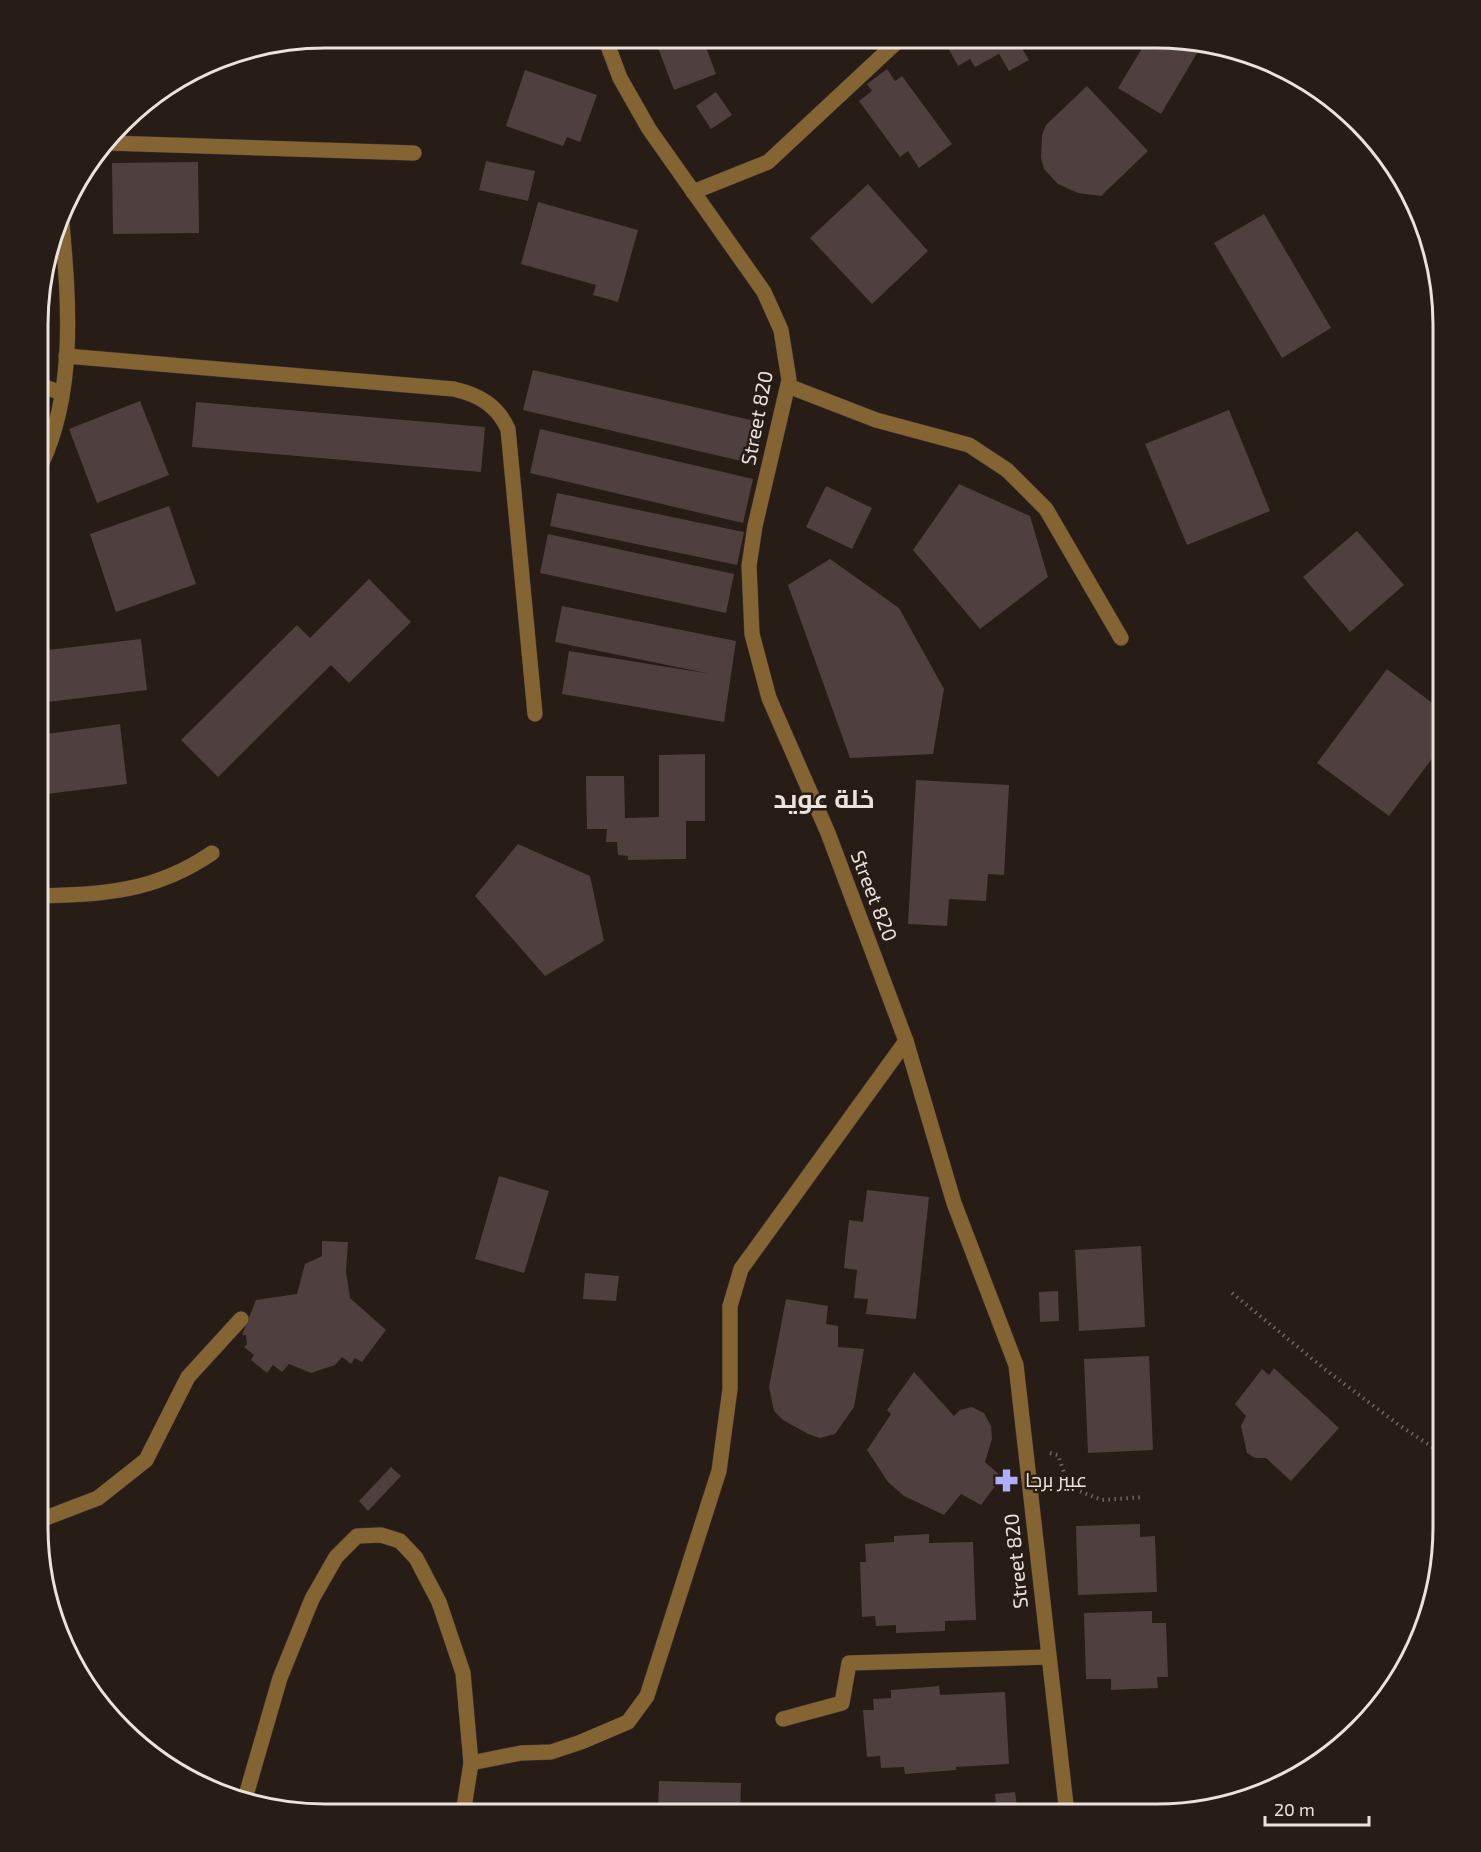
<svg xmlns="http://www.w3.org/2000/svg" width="1481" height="1852" font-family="'Exo 2',Cairo,sans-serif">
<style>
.building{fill:#4f3f3e}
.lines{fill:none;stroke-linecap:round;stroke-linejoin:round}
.minor-casing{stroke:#433832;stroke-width:16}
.path{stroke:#706660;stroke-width:4;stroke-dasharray:1.5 4.5;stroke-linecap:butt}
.minor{stroke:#846433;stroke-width:15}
.labels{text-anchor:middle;stroke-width:5;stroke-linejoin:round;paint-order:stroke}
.street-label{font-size:20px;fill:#ebe2de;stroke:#281c16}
.poi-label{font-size:20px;fill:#ebe2de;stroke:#281c16;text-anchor:start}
.district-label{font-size:26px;font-weight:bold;fill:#ebe2de;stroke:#281c16}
.rim{fill:none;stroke:#ebe2de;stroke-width:3}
</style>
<rect width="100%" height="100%" fill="#281c16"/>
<!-- building -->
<g class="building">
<rect x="389" y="38" width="100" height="11"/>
<path d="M683,39H703L716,74L674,90L658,48Z"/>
<path d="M949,39L1034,40L1021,47L1029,60L1009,71L999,54L975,67L970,59L958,66L945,42Z"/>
<path d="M1147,40H1194L1203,43L1161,114L1118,88Z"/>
<path d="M887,69L895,81L902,76L952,144L919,168L908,151L900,157L859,101L872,91L867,84Z"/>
<path d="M525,70L597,95L580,142L567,137L563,146L506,126Z"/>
<path d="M1087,86L1148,151L1101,196L1078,193L1058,184L1044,169L1041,158L1042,135L1046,125Z"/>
<path d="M716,92L732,115L711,129L696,106Z"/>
<path d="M486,161L535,171L528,201L479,190Z"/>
<path d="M198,162L199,233L113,234L112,163Z"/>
<path d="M868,184L928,251L872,304L810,238Z"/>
<path d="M538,202L638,230L618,302L593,295L596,285L521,264Z"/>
<path d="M1264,214L1331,328L1282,358L1214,243Z"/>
<path d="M533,370L764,423L754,464L523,410Z"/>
<path d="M140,401L169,475L97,503L69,429Z"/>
<path d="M196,402L485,427L481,472L192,447Z"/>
<path d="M1229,410L1270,511L1187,545L1145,444Z"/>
<path d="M540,429L753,479L743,523L530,473Z"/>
<path d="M959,484L1030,516L1048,577L980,629L913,550Z"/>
<path d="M826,486L872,508L852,549L806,527Z"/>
<path d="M557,493L744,532L737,565L550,526Z"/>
<path d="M169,506L196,584L116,612L90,534Z"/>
<path d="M1357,531L1404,585L1350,632L1303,577Z"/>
<path d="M548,534L734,574L726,613L540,573Z"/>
<path d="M830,559L899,608L944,689L933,754L850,758L788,585Z"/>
<path d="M369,579L411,622L349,683L331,665L218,777L181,740L297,625L310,638Z"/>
<path d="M562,606L736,641L724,722L562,694L569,651L711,674L555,642Z"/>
<path d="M141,639L147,690L39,703V651Z"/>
<path d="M1387,669L1443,711V744L1389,816L1317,763Z"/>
<path d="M120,724L127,784L39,795V735Z"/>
<path d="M705,754V821H686V859L628,860V856L618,855L617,842H606L607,829H587L586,776H624L625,818L659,817V755Z"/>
<path d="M916,780L1009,785L1004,875L988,874L986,901L949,899L947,926L908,924Z"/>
<path d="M518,844L590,876L604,941L545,976L475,896Z"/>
<path d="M499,1176L549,1191L524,1273L475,1259Z"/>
<path d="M867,1190L929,1197L916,1319L866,1314L868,1299L854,1298L857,1270L844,1268L849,1220L863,1222Z"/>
<path d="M322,1241L348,1242L346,1271L350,1298L386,1330L362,1362L355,1358L351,1364L342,1357L335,1365L311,1373L289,1364L282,1372L273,1365L267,1373L251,1360L254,1355L244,1347L247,1344L246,1335H242L256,1300L297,1294L305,1264L322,1256Z"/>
<path d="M1141,1246L1145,1327L1079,1331L1075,1250Z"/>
<path d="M585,1273L619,1276L616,1301L583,1299Z"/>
<path d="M1058,1291L1059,1321L1040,1322L1039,1292Z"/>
<path d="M786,1299L828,1306L826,1324L838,1326V1347L864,1349L854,1407L835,1434L820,1438L808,1434L783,1420L774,1411L769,1387Z"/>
<path d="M1149,1356L1153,1450L1088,1453L1084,1359Z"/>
<path d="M1274,1368L1339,1428L1291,1481L1266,1458H1255L1247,1453L1241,1426L1246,1416L1235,1404L1262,1369L1269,1375Z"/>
<path d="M914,1372L954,1416L960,1410L972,1407L984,1413L991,1426L992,1439L985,1462L1002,1477L981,1505L961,1494L944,1515L904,1496L888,1482L867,1450L891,1414L887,1410Z"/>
<path d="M391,1467L401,1476L368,1511L359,1501Z"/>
<path d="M1140,1524V1537L1155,1536L1157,1592L1078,1595L1076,1526Z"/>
<path d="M929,1534V1543L973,1542L976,1620L945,1621V1631L896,1633V1625L876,1626L875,1616L862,1617L860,1562H866L865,1544L894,1542V1536Z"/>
<path d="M1152,1611V1623H1166L1168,1677H1157L1158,1688L1111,1690V1679H1086L1084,1613Z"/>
<path d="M939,1686L940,1695L1005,1692L1009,1764L956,1767V1770L905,1774L904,1767L881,1768L880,1756L867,1757L863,1710H874L873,1699L891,1698V1690Z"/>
<path d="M659,1781L741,1783L740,1814H658Z"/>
<path d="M1015,1792L1018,1814H997L995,1794Z"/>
</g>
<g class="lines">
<defs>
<g id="minor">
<path d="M605,38L620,78L649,129L764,292L781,330L789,380L755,526L749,566L752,634L769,698L828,833L906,1041L954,1203L1016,1365L1067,1814"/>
<path d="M108,143L414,153"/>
<path d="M693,192L768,162L900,39"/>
<path d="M66,356L454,389C479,395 497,405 508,429L535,714"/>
<path d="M40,385L61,393"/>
<path d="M788,386L876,420L969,445L1007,470L1046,509L1121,638"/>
<path d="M40,467C76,393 69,303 62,224"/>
<path d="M39,896C105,894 155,892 212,853"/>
<path d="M38,1521L98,1498L146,1460L188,1377L241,1319"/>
<path d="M783,1719L842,1703L849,1663L1047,1657"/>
<path d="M471,1763L521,1753L551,1752L581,1742L628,1722L647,1696L719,1471L730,1389V1306L741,1269L906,1041"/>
<path d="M244,1802L280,1678L312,1599L336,1557L357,1536L381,1535L400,1541L416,1558L439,1602L463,1673L471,1763L463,1814"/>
</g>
</defs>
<!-- minor casing -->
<use href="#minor" class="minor-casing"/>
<!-- path -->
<g class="path">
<path d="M1232,1293L1327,1371L1399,1425L1443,1454"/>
<path d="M1050,1453L1058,1455L1069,1487L1102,1500L1144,1497"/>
</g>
<!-- minor -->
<use href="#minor" class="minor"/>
</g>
<!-- icons -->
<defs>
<symbol id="pharmacy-bare" viewBox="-9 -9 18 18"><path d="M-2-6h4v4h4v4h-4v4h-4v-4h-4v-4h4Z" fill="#b0aefa" stroke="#281c16" stroke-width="2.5" paint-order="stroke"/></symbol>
</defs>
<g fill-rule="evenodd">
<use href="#pharmacy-bare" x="990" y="1464" width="33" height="33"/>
</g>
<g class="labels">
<!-- street labels -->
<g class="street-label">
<text transform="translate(757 418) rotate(-79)" y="7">Street 820</text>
<text transform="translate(874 896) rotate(69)" y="7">Street 820</text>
<text transform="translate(1016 1561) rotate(-96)" y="7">Street 820</text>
</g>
<!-- poi labels -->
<g class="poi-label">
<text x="1025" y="1487">عبير برجا</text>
</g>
<!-- district labels -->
<g class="district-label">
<text x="824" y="808">خلة عويد</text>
</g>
</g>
<!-- crop -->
<path d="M0 0H1481V1852H0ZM325 48H1156A277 277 0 0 1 1433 325V1527A277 277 0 0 1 1156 1804H325A277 277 0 0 1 48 1527V325A277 277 0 0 1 325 48Z" fill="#281c16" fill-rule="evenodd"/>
<path class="rim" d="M325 48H1156A277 277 0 0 1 1433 325V1527A277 277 0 0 1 1156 1804H325A277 277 0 0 1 48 1527V325A277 277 0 0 1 325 48Z"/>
<!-- scale -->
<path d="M1265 1816v9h104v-9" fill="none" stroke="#ebe2de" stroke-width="3"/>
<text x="1274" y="1816" font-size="18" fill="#ebe2de" stroke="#281c16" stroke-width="4.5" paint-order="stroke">20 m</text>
</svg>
